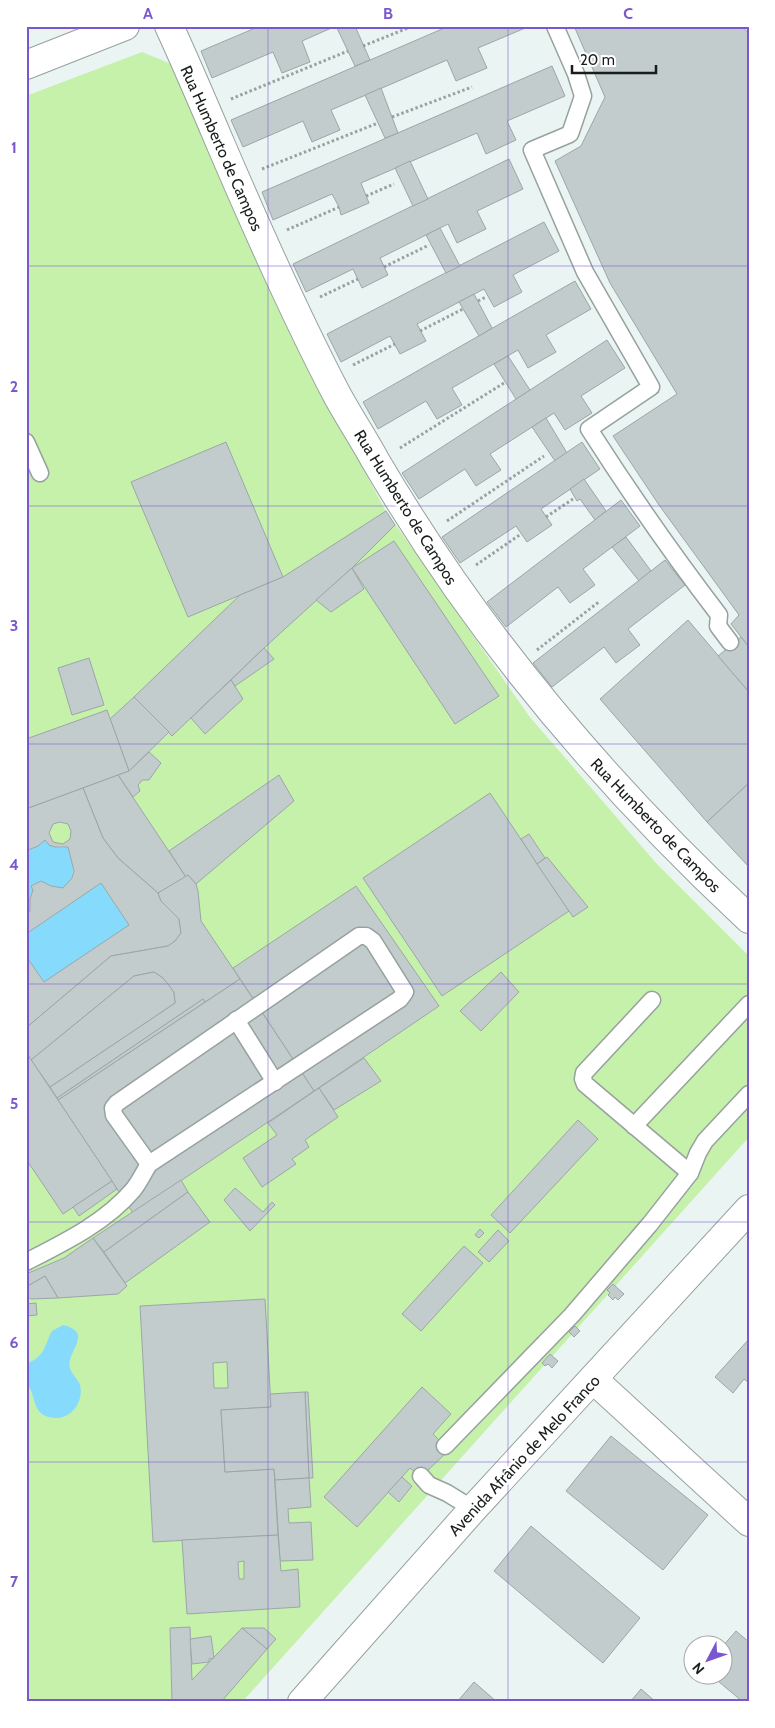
<svg xmlns="http://www.w3.org/2000/svg" width="775" height="1728" font-family="Cabin,sans-serif">
<style>
.green{fill:#c5f1aa}
.water{fill:#86dbfc}
.building{fill:#c2cccd;stroke:#9ca6a7;fill-rule:evenodd}
.lines{fill:none;stroke-linecap:round;stroke-linejoin:round}
.lane-casing{stroke:#97a19e;stroke-width:19}
.street-casing{stroke:#97a19e;stroke-width:30}
.secondary-casing{stroke:#97a19e;stroke-width:30}
.path{stroke:#9aa2a0;stroke-width:3;stroke-dasharray:2.5 2.5;stroke-linecap:butt}
.lane{stroke:#fff;stroke-width:16}
.street{stroke:#fff;stroke-width:28}
.secondary{stroke:#fff;stroke-width:28}
.grid{fill:none;stroke:#7a57d1;stroke-width:1;stroke-opacity:0.55}
.labels{text-anchor:middle;stroke-width:5;stroke-linejoin:round;paint-order:stroke}
.street-label{font-size:16px;fill:#191d1c;stroke:#fff}
.neatline{fill:none;stroke:#7a57d1;stroke-width:2}
.grid-label{font-size:16px;text-anchor:middle;font-weight:bold;fill:#7a57d1}
</style>
<rect width="100%" height="100%" fill="#eaf4f2"/>
<!-- green -->
<path class="green" d="M142,52L171,64L276,305L384,508L529,716L656,863L749,956V1137L242,1702H26V96Z"/>
<!-- water -->
<g class="water">
<path d="M45,840C51,847 59,849 68,847C72,864 79,875 63,888L51,886L41,881L31,886L33,890L30,899V911L26,914V851L38,846Z"/>
<path d="M101,883L129,925L44,982L26,956V934Z"/>
<path d="M63,1325C95,1333 66,1351 70,1368C72,1375 78,1379 80,1385C84,1400 73,1418 56,1418C29,1417 38,1394 26,1383V1364C47,1355 43,1347 52,1331Z"/>
</g>
<!-- building -->
<g class="building">
<path d="M260,26H336L302,41L310,62L282,73L273,52L212,78L201,51Z"/>
<path d="M336,26H355L370,60L355,66Z"/>
<path d="M449,26H530L478,48L487,68L456,81L447,60L331,110L340,130L312,142L303,121L243,147L231,120Z"/>
<path d="M574,26H742L749,34V647L731,624L739,615L659,505L613,436L677,394L610,283L555,161L581,146L605,97Z"/>
<path d="M552,66L565,96L507,121L516,140L486,154L477,133L361,183L369,203L341,215L339,207L332,194L273,220L262,192Z"/>
<path d="M381,88L398,133L385,138L365,95Z"/>
<path d="M509,159L523,189L477,211L486,229L457,243L448,224L380,258L388,275L362,288L353,269L306,292L293,264Z"/>
<path d="M410,161L428,199L413,206L395,168Z"/>
<path d="M544,222L559,251L513,275L522,292L494,307L484,289L417,324L426,341L400,354L390,336L341,362L327,334Z"/>
<path d="M440,228L460,266L446,273L426,235Z"/>
<path d="M575,281L591,309L546,335L556,352L528,368L518,350L452,388L462,405L437,419L426,401L378,429L363,402Z"/>
<path d="M474,294L492,328L479,336L459,302Z"/>
<path d="M607,340L625,368L581,396L592,413L565,430L554,413L490,454L501,470L476,486L465,469L419,499L402,473Z"/>
<path d="M508,356L530,390L516,399L494,364Z"/>
<path d="M546,418L567,453L555,461L532,427Z"/>
<path d="M226,442L283,577L188,617L131,482Z"/>
<path d="M582,442L600,469L541,509L552,525L527,542L516,526L460,563L442,537Z"/>
<path d="M584,479L606,511L595,520L580,499L577,501L570,489Z"/>
<path d="M621,500L640,526L583,569L595,585L570,603L558,587L506,627L487,602Z"/>
<path d="M386,511L395,525L352,568L264,648L172,736L134,697L240,595L283,577Z"/>
<path d="M626,537L651,571L639,581L612,547Z"/>
<path d="M394,541L499,696L455,724L352,568Z"/>
<path d="M665,560L685,585L628,629L640,645L616,663L604,647L552,687L533,663Z"/>
<path d="M352,568L364,589L331,612L316,600Z"/>
<path d="M688,620L749,692V783L707,822L600,699Z"/>
<path d="M741,637L749,647V692L718,656Z"/>
<path d="M264,648L274,659L235,686L231,680Z"/>
<path d="M89,658L104,705L72,715L58,668Z"/>
<path d="M231,680L243,699L205,734L191,718Z"/>
<path d="M134,697L169,732L129,771L110,719Z"/>
<path d="M107,710L129,771L26,809V739Z"/>
<path d="M149,752L161,763L149,780H142L140,783L138,785L140,791L133,797L118,775L129,771Z"/>
<path d="M118,775L186,877L158,893L118,858L103,838L83,788Z"/>
<path d="M279,775L294,801L196,884L188,875L186,877L169,851Z"/>
<path d="M749,783V867L707,822Z"/>
<path d="M83,788L103,838L118,858L158,893L161,901L179,919L181,933L175,941L168,946L111,956L26,1028V956L44,982L129,925L101,883L26,934V914L30,911V899L33,890L31,886L41,881L51,886L63,888L72,878L74,871L68,847H55L49,845L45,840L38,846L26,851V809ZM60,822L68,824L71,831L70,839L63,844L53,842L49,833L53,824Z"/>
<path d="M490,793L569,911L442,996L363,878Z"/>
<path d="M529,834L545,858L537,864L521,839Z"/>
<path d="M547,857L588,907L573,917L537,864Z"/>
<path d="M188,875L196,884L198,891L201,921L240,979L205,1002L203,999L57,1098L50,1087L175,1003L174,993L163,978L154,972L134,976L31,1060L26,1052V1028L111,956L168,946L175,941L181,933L179,919L161,901L158,893Z"/>
<path d="M356,886L439,1006L314,1091L233,968Z"/>
<path d="M154,972L163,978L171,988L174,993L175,1003L50,1087L31,1060L134,976Z"/>
<path d="M501,972L519,992L481,1031L460,1011Z"/>
<path d="M240,979L314,1091L133,1213L58,1100Z"/>
<path d="M203,999L205,1002L58,1100L57,1098Z"/>
<path d="M26,1052L112,1181L63,1214L26,1159Z"/>
<path d="M364,1058L381,1081L334,1110L319,1088Z"/>
<path d="M319,1088L338,1117L305,1140L309,1147L292,1159L296,1164L262,1187L243,1158L277,1135L268,1123Z"/>
<path d="M578,1120L598,1139L510,1233L491,1215Z"/>
<path d="M181,1180L188,1192L104,1252L93,1238Z"/>
<path d="M112,1181L117,1189L79,1216L73,1207Z"/>
<path d="M235,1188L263,1212L272,1202L275,1205L250,1231L224,1200Z"/>
<path d="M188,1192L210,1222L125,1283L104,1252Z"/>
<path d="M480,1229L484,1233L479,1238L475,1235Z"/>
<path d="M498,1230L509,1241L489,1262L478,1252Z"/>
<path d="M93,1238L127,1286L118,1294L58,1298L45,1276L26,1287V1274L64,1258Z"/>
<path d="M464,1246L483,1263L421,1331L402,1314Z"/>
<path d="M45,1276L58,1298L31,1299L26,1296V1287Z"/>
<path d="M613,1284L624,1294L618,1300L615,1297L613,1300L608,1295L610,1293L607,1290Z"/>
<path d="M265,1299L271,1407L221,1410L225,1472L274,1469L278,1535L153,1542L140,1306ZM227,1362L228,1388H214L213,1363Z"/>
<path d="M36,1303L37,1315L26,1316V1304Z"/>
<path d="M575,1326L580,1331L574,1337L569,1332Z"/>
<path d="M749,1339V1383L744,1379L733,1393L715,1377Z"/>
<path d="M550,1354L558,1361L552,1368L548,1364L545,1366L542,1363Z"/>
<path d="M422,1387L451,1414L433,1434L449,1450L421,1477L410,1468L357,1527L324,1497Z"/>
<path d="M305,1392H308L313,1478H309Z"/>
<path d="M305,1392L309,1478L275,1480L274,1469L225,1472L221,1410L271,1407L270,1394Z"/>
<path d="M611,1436L708,1515L663,1570L566,1491Z"/>
<path d="M402,1477L412,1486L399,1502L388,1492Z"/>
<path d="M309,1478L311,1507L288,1509L289,1523L311,1522L313,1560L280,1561L275,1480Z"/>
<path d="M531,1526L640,1618L603,1663L494,1571Z"/>
<path d="M278,1535L281,1571L298,1569L300,1607L187,1614L182,1540ZM244,1561V1579H239L238,1562Z"/>
<path d="M190,1627L192,1680L242,1628L267,1649L221,1702H172L170,1628Z"/>
<path d="M242,1628H264L276,1639L267,1649Z"/>
<path d="M736,1631L749,1642V1702H743L712,1676H722V1647Z"/>
<path d="M211,1636L214,1658L209,1659V1662L192,1664L190,1639Z"/>
<path d="M474,1682L497,1702H457Z"/>
<path d="M641,1689L656,1702H630Z"/>
</g>
<g class="lines">
<defs>
<g id="lane">
<path d="M555,26L576,74L583,96L570,134L532,150L585,272L651,387L589,429C630,493 673,555 719,615L718,626L730,642"/>
<path d="M26,442L40,473"/>
<path d="M652,1000L584,1073L583,1079L585,1084L690,1173"/>
<path d="M236,1020L275,1082"/>
<path d="M634,1126L749,1004"/>
<path d="M26,1262C63,1243 105,1223 133,1190C139,1183 144,1172 149,1164L400,999L405,992L373,941L366,936H359L117,1103L113,1108L114,1115L149,1164"/>
<path d="M445,1446L572,1315L650,1224L690,1173L698,1153L705,1141L749,1094"/>
<path d="M421,1476L429,1485L447,1493L473,1509"/>
</g>
<g id="street">
<path d="M169,26C187,65 204,105 221,145C257,229 294,313 337,395C349,417 363,438 375,460C475,631 604,784 749,919"/>
<path d="M593,1379L749,1522"/>
</g>
<g id="secondary">
<path d="M26,65L125,26"/>
<path d="M302,1702L473,1509L749,1209"/>
</g>
</defs>
<!-- lane casing -->
<use href="#lane" class="lane-casing"/>
<!-- street casing -->
<use href="#street" class="street-casing"/>
<!-- secondary casing -->
<use href="#secondary" class="secondary-casing"/>
<!-- path -->
<g class="path">
<path d="M363,46L413,26"/>
<path d="M231,99L348,51"/>
<path d="M392,117L472,87"/>
<path d="M262,169L378,123"/>
<path d="M366,196L394,184"/>
<path d="M287,230L339,207"/>
<path d="M384,267L429,245"/>
<path d="M320,297L358,279"/>
<path d="M478,301L486,297"/>
<path d="M420,331L463,309"/>
<path d="M353,365L395,344"/>
<path d="M400,448L504,383"/>
<path d="M546,517L573,499"/>
<path d="M447,521L544,456"/>
<path d="M476,565L521,534"/>
<path d="M537,650L600,601"/>
</g>
<!-- lane -->
<use href="#lane" class="lane"/>
<!-- street -->
<use href="#street" class="street"/>
<!-- secondary -->
<use href="#secondary" class="secondary"/>
</g>
<!-- grid -->
<path class="grid" d="M268,26V1702M508,26V1702M26,266H749M26,506H749M26,744H749M26,984H749M26,1222H749M26,1462H749"/>
<g class="labels">
<!-- street labels -->
<g class="street-label">
<text transform="translate(222 148) rotate(66)" y="6">Rua Humberto de Campos</text>
<text transform="translate(406 507) rotate(58)" y="6">Rua Humberto de Campos</text>
<text transform="translate(656 825) rotate(46)" y="6">Rua Humberto de Campos</text>
<text transform="translate(524 1455) rotate(-47)" y="6">Avenida Afrânio de Melo Franco</text>
</g>
</g>
<!-- border -->
<rect width="775" height="1728" fill="none" stroke="#ffffff" stroke-width="55"/>
<!-- north arrow -->
<g transform="translate(708 1660) rotate(229)"><circle r="24" fill="#ffffff" stroke="#a3a5a4"/>
<path d="M0-4L9 19L0 12L-9 19Z" fill="#7a57d1"/>
<text y="-8" font-size="14" font-weight="bold" text-anchor="middle" fill="#191d1c">N</text>
</g>
<!-- scale -->
<path d="M572 65v8h84v-8" fill="none" stroke="#191d1c" stroke-width="2.5"/>
<text x="580" y="65" font-size="15" fill="#191d1c" stroke="#ffffff" stroke-width="4" paint-order="stroke">20 m</text>
<rect x="28" y="28" width="720" height="1672" class="neatline"/>
<g class="grid-label">
<text x="148" y="19">A</text>
<text x="388" y="19">B</text>
<text x="628" y="19">C</text>
<text x="14" y="153">1</text>
<text x="14" y="392">2</text>
<text x="14" y="631">3</text>
<text x="14" y="870">4</text>
<text x="14" y="1109">5</text>
<text x="14" y="1348">6</text>
<text x="14" y="1587">7</text>
</g>
</svg>
